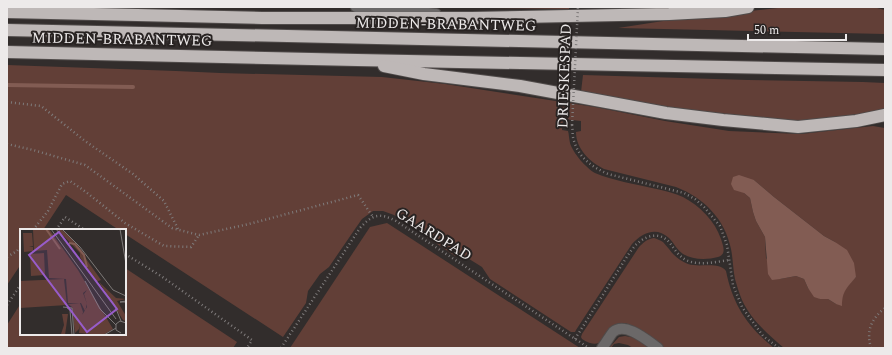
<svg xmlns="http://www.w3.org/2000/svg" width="892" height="355" font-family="Spectral,serif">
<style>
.green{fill:#623f37;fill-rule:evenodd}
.water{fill:#825c53}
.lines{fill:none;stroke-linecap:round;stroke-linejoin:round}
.stream{stroke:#825c53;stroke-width:4}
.minor-casing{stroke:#504b4a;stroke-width:12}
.highway-casing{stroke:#504b4a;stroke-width:14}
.path{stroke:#7f7b7b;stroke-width:2.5;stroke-dasharray:1 3;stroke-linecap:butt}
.minor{stroke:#6b6868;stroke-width:10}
.highway{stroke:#beb8b7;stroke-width:12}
.path-bridge{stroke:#7f7b7b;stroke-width:2.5;stroke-dasharray:1 3;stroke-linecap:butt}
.labels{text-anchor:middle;stroke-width:4;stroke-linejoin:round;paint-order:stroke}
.street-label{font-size:15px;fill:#edeaea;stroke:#282322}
.inset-river{fill:none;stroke:#825c53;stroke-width:2}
.inset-road{fill:none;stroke:#7d7978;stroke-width:1}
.view{fill:#985cca;fill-opacity:0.15;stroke:#985cca;stroke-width:2}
.inset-edge{fill:none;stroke:#edeaea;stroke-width:2}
</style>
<rect width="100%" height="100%" fill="#322d2c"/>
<!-- green -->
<g class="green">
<path d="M410,7H569V9Z"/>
<path d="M787,7H873L885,10V34L618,28L676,19Z"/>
<path d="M7,65L176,71L220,73L382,77L445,84L595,107L665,121L729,131L801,134L873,126L885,128V348H784C768,334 751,320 742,300C739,293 737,286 735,279C733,269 733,259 731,249C725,219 704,198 676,187L604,169C590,162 576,149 576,132L581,131V121L563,119L562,130L568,131C569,134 569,139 570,143C573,153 586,168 595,173C604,177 614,179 624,182C641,186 668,190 683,197C700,206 715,221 721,239C723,246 727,254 718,257C707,260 693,260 683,254C677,250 674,243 669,238C656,226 642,233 632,244L576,330L575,332H571L490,279L482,267L466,257L455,256L394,215L383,211H373L362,219L355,229L329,267L320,274L308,291L306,303L283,337L125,234V230H119L66,195L43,230H21V264L7,285ZM754,180L774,197L824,236L835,242L856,277L844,290L842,298L836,304L828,299H820L808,288L804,279L796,276L780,279L766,258L765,237L756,221L753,212L750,198L744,193Z"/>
<path d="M583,75L748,80L863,82L885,83V108L873,112L809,121L749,120L682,111L581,92Z"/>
<path d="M387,223L580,348H290L370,227Z"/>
<path d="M654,238C657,239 660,240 663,242C665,244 667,247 669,249C674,256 680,261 688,264C700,268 719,261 726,271C733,305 747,326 774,348H664L626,323C625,323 621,323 620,323C605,326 607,355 582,339L581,337L582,334L639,247C644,242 647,239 654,238Z"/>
<path d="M125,268L237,342L233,348H8L7,347V325L21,303V334H125Z"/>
<path d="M625,336L636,338L650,348H633L628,345L619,343L614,344L611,348H609L619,337Z"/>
</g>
<!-- water -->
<path class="water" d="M739,175L754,180L774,197L824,236L835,242L847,250L854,263L856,277C847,288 842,291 842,306L836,304L828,299H820L814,297L808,288L804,279L796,276L780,279L772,280L768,274L765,237L756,221L753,212L750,198L744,193L734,190L731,184L733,177Z"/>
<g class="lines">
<!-- stream -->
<path class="stream" d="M7,85L133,87"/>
<defs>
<g id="minor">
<path d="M356,7L413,11L436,14"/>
<path d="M602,348C606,343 609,337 613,332C625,321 648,341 658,348"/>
</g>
<g id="highway">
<path d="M7,12L262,18H472L669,14L725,11L748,7"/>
<path d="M7,30L885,49"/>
<path d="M7,52L357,60L885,70"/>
<path d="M384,66L424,74L520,86L666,113L723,120L798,127L856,121L885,115"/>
</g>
</defs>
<!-- minor casing -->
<use href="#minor" class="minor-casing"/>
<!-- highway casing -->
<use href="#highway" class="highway-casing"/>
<!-- path -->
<g class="path">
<path d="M7,102L41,106L85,141L133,174L164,201L178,229"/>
<path d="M572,125C573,130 572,136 574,141C579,158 592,167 608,174L684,193L695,199L704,207L720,226L727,245L733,285L742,307L763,336L779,348"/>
<path d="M7,144L33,150L85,165L172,228L199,235L249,224L358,195L373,217"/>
<path d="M33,230L48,211L62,184L70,181L86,192L125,223L164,246L191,247L199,235"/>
<path d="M56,230L65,217L85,230"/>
<path d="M125,254L161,276L252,340L247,348"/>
<path d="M7,257L17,251L21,246"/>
<path d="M7,305L21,284"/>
<path d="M575,339L628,255C631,251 634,246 638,243C647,235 660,232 669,242C674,248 678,256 686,260C698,266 716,262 729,260"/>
<path d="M281,348L360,228C372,215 379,212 396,221L589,348"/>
<path d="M871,348C866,331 871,319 885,308"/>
</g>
<!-- minor -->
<use href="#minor" class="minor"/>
<!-- highway -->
<use href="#highway" class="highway"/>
<!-- path-bridge -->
<path class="path-bridge" d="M572,125L578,7"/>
</g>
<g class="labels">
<!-- street labels -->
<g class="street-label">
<text transform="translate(446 24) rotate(1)" y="5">MIDDEN-BRABANTWEG</text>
<text transform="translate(122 39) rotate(1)" y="5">MIDDEN-BRABANTWEG</text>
<text transform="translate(564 76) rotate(-88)" y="5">DRIESKESPAD</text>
<text transform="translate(434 234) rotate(32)" y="5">GAARDPAD</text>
</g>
</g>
<!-- overview -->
<g transform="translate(20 229)">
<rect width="106" height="106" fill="#322d2c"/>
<path d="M1,0H29L58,41L93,100L83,106L59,104L61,88L67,78V75L64,65L67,61L63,64L67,75L65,82L61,74H48L46,50L29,49L27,21L14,22L13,1ZM37,0H41L52,10L81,51L76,53L60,28V24ZM3,4H12L13,17L9,18H13V22L4,23ZM24,24L25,46L11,47L10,25ZM44,50L47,76L0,79V52ZM79,53L96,69L106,70L97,72L106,87V92L103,91ZM60,74L63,83L59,100L55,104L52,78L48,75ZM42,85H48L45,106H31L41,105L44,96Z" fill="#623f37"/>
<path class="inset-river" d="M26,0L40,20M49,14L55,15L64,26L67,38"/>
<path class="inset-road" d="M31,0L96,90M36,0L94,75L101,92M42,0L60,18L93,61L106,67M100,0L106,35M65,52L80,80L96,96M106,72L100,73H106M43,78L52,79L54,106M47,79L50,81L52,106M101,104L96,101V95L100,92L106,94M84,106L96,99"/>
<path class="view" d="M39,3L97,80L67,103L9,26Z"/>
<rect width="106" height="106" class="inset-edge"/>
</g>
<!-- border -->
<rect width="892" height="355" fill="none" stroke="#edeaea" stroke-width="16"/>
<!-- scale -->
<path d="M748 34v6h98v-6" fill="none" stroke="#edeaea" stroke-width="2"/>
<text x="754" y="34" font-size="12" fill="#edeaea" stroke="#282322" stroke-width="3" paint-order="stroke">50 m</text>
</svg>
